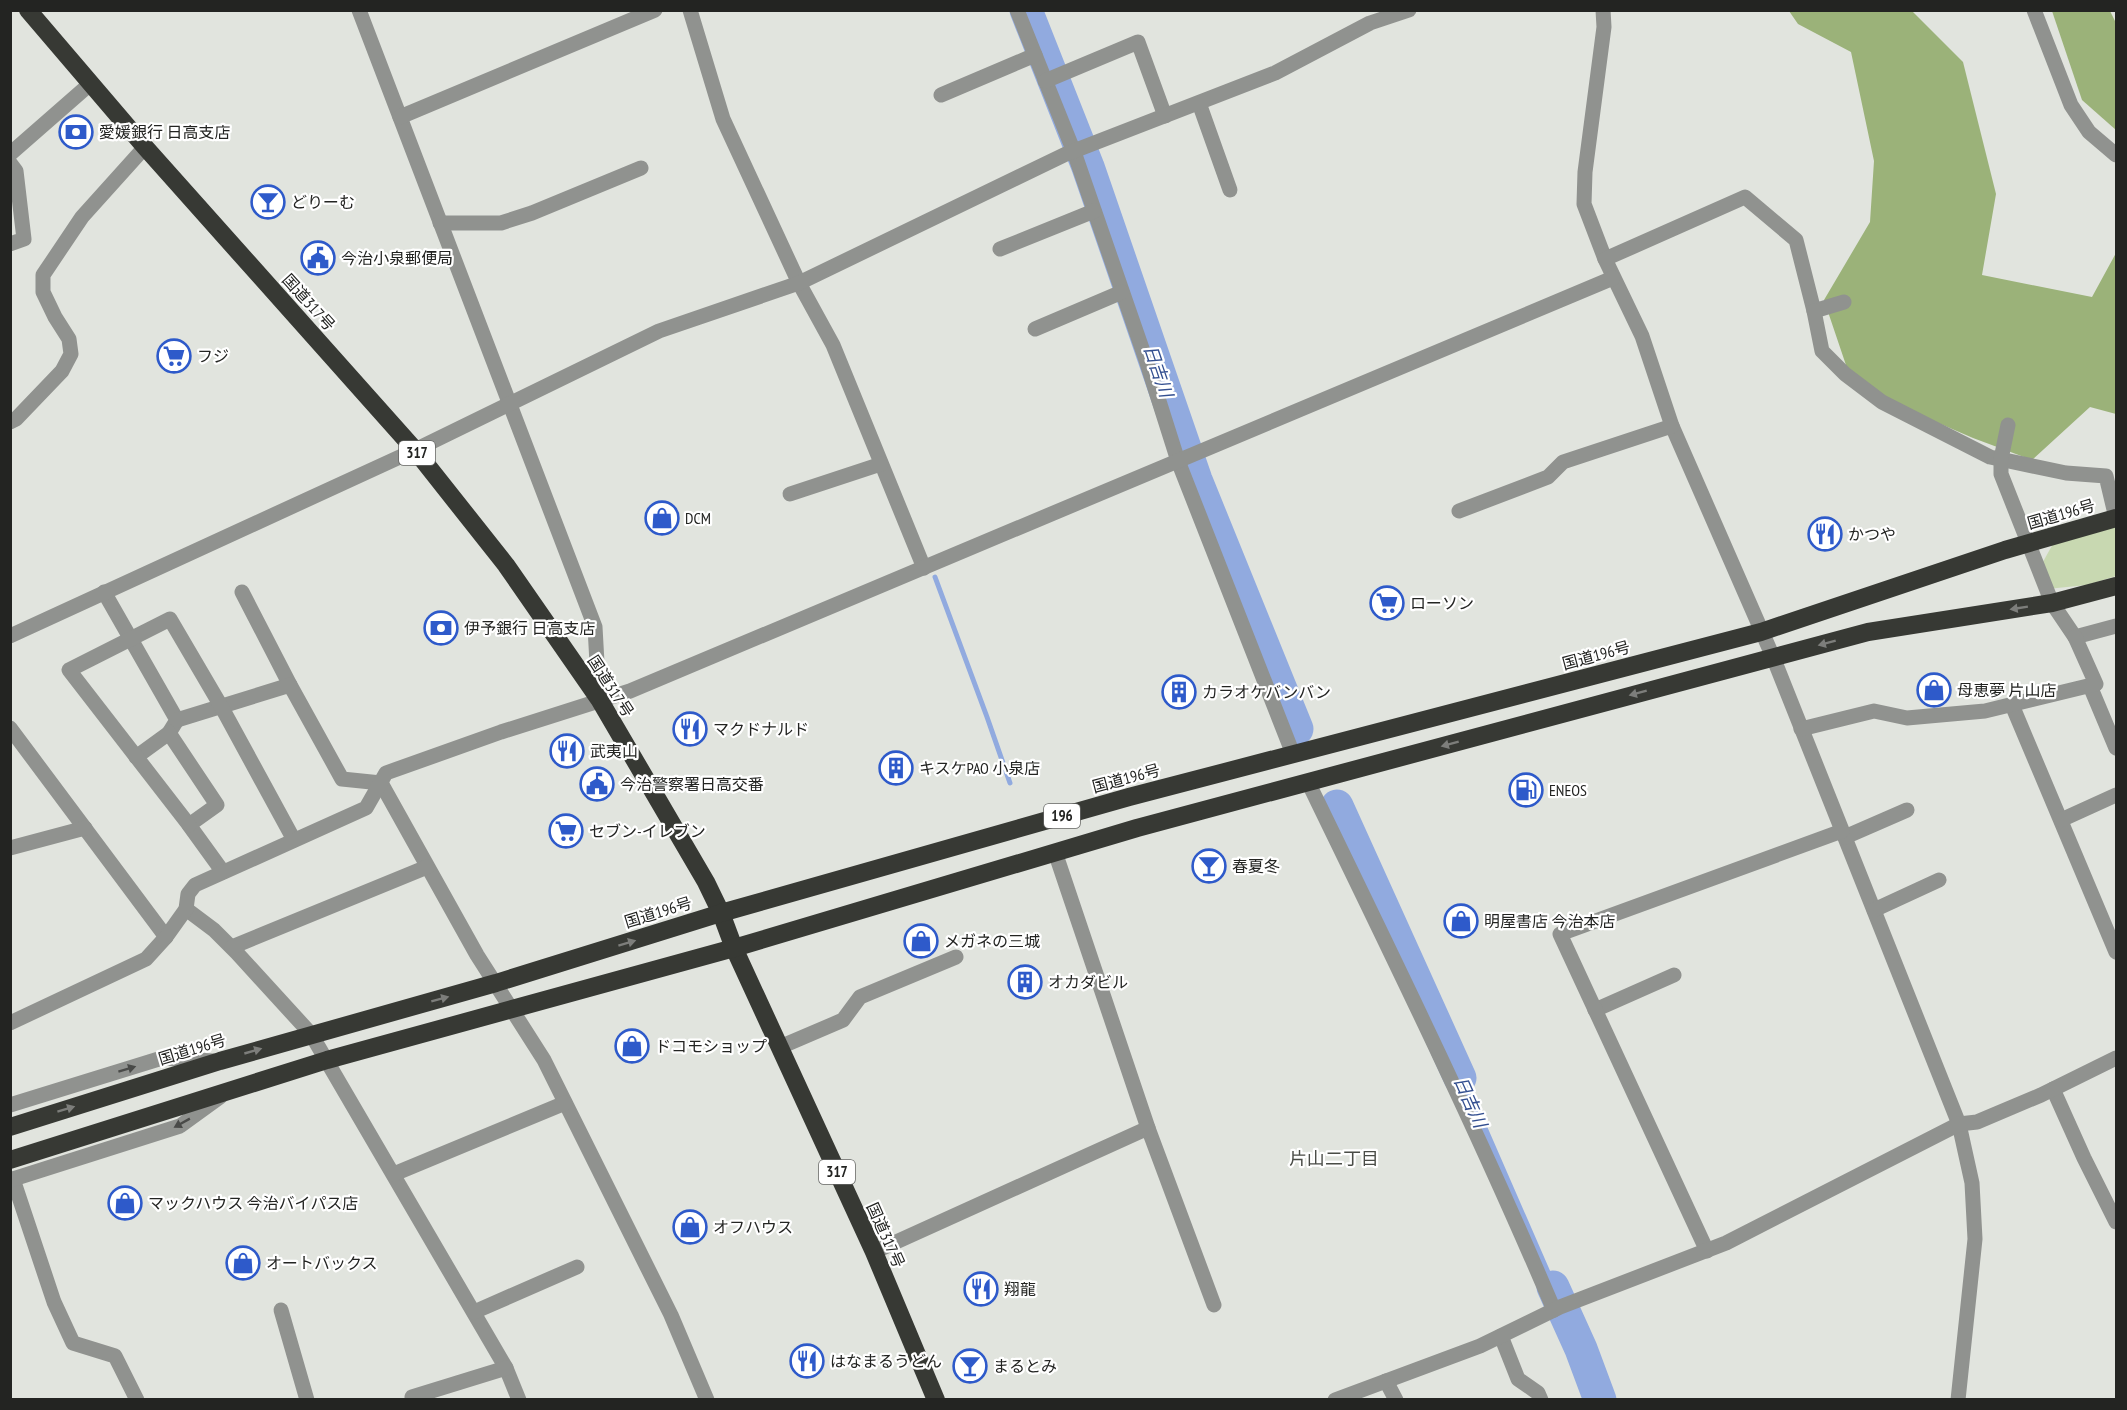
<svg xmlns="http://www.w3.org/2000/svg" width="2127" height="1410" font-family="'PT Sans Narrow','Noto Sans JP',sans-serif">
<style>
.green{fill:#c8d8b1}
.forest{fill:#9bb279}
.water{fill:#91aadf}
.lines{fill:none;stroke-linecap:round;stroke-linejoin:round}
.stream{stroke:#91aadf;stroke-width:5}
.river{stroke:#91aadf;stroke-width:33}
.street{stroke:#90928f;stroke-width:15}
.highway{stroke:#373934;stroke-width:18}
.oneway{fill:#7d7e7b}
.oneway2{fill:#494a48}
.labels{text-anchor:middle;stroke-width:4.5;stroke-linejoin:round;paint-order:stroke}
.shield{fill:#fff;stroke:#656664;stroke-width:1.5}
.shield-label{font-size:15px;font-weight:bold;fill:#232422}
.poi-label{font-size:16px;fill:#232422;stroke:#fff;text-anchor:start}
.street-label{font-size:16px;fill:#232422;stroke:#fff}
.water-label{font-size:18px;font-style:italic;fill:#334f90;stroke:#fff}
.neighbourhood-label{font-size:18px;fill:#4a4c47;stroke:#fff}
</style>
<rect width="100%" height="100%" fill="#e1e4de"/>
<!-- green -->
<path class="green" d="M2116,523V576L2087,585L2047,589L2039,569L2054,542Z"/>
<!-- forest -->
<g class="forest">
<path d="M1789,11H1912L1963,62L1996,194L1982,275L2092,297L2116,253V414L2090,407L2032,460L1973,438L1885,400L1849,374L1824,300L1870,222L1874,161L1851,52L1798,24Z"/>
<path d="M2052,11H2110L2116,23V130L2082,100Z"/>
</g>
<!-- water -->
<path class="water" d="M1353,822L1401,918L1442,1023L1551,1273L1600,1399H1592L1552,1289L1346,826Z"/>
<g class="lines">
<!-- stream -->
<path class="stream" d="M935,577L987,717L1010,783"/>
<!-- river -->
<g class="river">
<path d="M1026,10L1088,167L1196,480L1297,729"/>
<path d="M1337,806L1460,1078"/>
<path d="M1553,1287L1581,1349L1600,1400"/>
</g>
<!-- street -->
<g class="street">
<path d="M359,10L595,627L599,699"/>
<path d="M690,10L723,119L799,283L833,345L924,568"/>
<path d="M1017,10L1074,152L1146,360L1178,461L1293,754"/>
<path d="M1603,10L1604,27L1585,172L1584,204L1605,259L1642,336L1672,426L1773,657L1959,1124L1972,1183L1975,1239L1958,1400"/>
<path d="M2034,10L2071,105L2089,132L2116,155"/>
<path d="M1045,81L1138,42L1165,116"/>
<path d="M941,95L1035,55"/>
<path d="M1199,103L1230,190"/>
<path d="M400,117L655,10"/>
<path d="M10,154L90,84"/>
<path d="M10,163L16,171L24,239L10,244"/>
<path d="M440,223H501L532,213L641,168"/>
<path d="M1000,249L1094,211"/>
<path d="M1605,259L1745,197L1796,240L1814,311L1844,302"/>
<path d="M1814,311L1822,351L1845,374L1882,402L1990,457L2066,473L2106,476L2116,518"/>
<path d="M1035,329L1122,292"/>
<path d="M10,422L16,419L62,371L71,354L69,339L55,317L43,292V275L82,217L145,147"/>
<path d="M2008,425L2001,459V474L2052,603L2075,637L2116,626"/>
<path d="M790,494L881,464"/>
<path d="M1459,511L1548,477L1563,462L1672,426"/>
<path d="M104,592L177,720L169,733L217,805L189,825L223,872"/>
<path d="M242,592L290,685"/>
<path d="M10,636L415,450L659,331L799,283L1066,154L1275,73L1370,23L1409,10"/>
<path d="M2090,686L2116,748"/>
<path d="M2012,705L2116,952"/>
<path d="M177,720L290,685L342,779L381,783L477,955L544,1060L671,1315L707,1400"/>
<path d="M10,728L166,937"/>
<path d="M1801,729L1874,711L1907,718L1985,711L2096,684L2075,637"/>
<path d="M136,757L169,733"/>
<path d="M1308,782C1393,957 1478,1131 1554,1310"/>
<path d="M2061,820L2116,795"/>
<path d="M189,825L69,670L170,619L221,706L294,840"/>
<path d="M1845,837L1907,810"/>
<path d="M10,848L85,828"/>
<path d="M1055,852L1148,1128"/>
<path d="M186,909L214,930L237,953L311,1034L506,1368L519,1400"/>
<path d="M1874,910L1939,880"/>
<path d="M232,947L427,867"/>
<path d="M1595,1010L1674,975"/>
<path d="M10,1023L146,959L166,937L186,909L188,894L195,885L366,808L386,773L501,732L630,691L1613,278"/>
<path d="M780,1047L843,1020L860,997L956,957"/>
<path d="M2053,1089L2084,1158L2116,1222"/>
<path d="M10,1105L162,1058L213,1061"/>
<path d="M394,1174L565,1103"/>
<path d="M13,1179L54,1302L73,1343L115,1356L137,1400"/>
<path d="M10,1180L180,1126L220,1097"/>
<path d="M1707,1251L1560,934L1842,831"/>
<path d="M874,1252L1148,1128L1214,1305"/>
<path d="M281,1310L307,1400"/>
<path d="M474,1312L577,1267"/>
<path d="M1501,1336L1518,1379L1538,1393L1541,1400"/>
<path d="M1386,1381L1396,1400"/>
<path d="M412,1397L506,1368"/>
<path d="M1335,1400L1480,1346L1560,1307L1726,1243L1959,1124L1977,1122L2041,1095L2116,1058"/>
</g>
<!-- highway -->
<g class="highway">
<path d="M28,10L145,147L415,450L506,565L599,699L706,882L721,913L734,948L874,1252L936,1400"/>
<path d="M10,1127L220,1061L496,983L721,913L1129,797L1761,632L2005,550L2116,518"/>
<path d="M10,1160L327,1060L734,948L1137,828L1868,632L2052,603L2116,586"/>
</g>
</g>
<!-- one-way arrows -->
<defs><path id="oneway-solid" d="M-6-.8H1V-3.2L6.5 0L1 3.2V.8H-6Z" transform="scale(1.5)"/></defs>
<g class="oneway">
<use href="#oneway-solid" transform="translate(2019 608) rotate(171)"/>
<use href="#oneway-solid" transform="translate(1827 643) rotate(165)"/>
<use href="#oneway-solid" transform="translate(1638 693) rotate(165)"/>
<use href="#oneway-solid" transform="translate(1450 744) rotate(165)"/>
<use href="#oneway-solid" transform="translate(627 943) rotate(-17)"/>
<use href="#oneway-solid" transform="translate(440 999) rotate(-15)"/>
<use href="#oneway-solid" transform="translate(253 1051) rotate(-16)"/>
<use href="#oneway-solid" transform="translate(66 1109) rotate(-17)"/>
</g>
<g class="oneway2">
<use href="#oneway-solid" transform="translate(127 1069) rotate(-17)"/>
<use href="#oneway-solid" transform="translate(182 1123) rotate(151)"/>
</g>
<!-- icons -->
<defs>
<symbol id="bank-ring" viewBox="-11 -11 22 22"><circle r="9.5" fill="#fff" stroke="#2e5aca" stroke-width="1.5"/><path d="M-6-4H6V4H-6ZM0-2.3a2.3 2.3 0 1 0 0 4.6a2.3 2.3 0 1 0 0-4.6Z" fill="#2e5aca"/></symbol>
<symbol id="bar-ring" viewBox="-11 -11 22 22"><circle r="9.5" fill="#fff" stroke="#2e5aca" stroke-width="1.5"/><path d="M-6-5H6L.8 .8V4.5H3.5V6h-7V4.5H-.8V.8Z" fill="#2e5aca"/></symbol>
<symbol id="civic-ring" viewBox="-11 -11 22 22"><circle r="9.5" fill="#fff" stroke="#2e5aca" stroke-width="1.5"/><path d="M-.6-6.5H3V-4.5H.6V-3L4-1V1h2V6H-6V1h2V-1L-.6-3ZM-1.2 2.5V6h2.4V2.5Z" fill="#2e5aca"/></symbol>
<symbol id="supermarket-ring" viewBox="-11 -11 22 22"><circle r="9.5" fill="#fff" stroke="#2e5aca" stroke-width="1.5"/><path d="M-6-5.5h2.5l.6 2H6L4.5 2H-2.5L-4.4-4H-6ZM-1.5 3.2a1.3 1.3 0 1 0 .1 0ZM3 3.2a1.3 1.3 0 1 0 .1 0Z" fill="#2e5aca"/></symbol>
<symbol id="shop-ring" viewBox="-11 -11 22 22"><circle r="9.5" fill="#fff" stroke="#2e5aca" stroke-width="1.5"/><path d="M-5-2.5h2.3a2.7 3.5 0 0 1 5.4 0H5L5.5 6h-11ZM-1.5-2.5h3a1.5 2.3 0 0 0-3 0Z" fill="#2e5aca"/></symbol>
<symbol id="restaurant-ring" viewBox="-11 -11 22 22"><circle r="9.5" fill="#fff" stroke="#2e5aca" stroke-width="1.5"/><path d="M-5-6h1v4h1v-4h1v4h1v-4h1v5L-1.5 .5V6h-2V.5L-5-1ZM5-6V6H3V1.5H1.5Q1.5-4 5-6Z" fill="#2e5aca"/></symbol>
<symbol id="building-ring" viewBox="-11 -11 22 22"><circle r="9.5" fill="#fff" stroke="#2e5aca" stroke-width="1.5"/><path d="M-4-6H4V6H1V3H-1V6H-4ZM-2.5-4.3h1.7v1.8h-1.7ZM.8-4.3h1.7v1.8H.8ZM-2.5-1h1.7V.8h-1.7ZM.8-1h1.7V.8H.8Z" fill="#2e5aca"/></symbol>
<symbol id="fuel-ring" viewBox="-11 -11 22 22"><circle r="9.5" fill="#fff" stroke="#2e5aca" stroke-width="1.5"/><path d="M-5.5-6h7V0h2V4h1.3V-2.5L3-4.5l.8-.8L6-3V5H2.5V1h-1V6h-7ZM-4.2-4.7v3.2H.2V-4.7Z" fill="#2e5aca"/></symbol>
</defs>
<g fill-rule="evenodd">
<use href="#bank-ring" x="57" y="113" width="38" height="38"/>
<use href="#bar-ring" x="249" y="183" width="38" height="38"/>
<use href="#civic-ring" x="299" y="239" width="38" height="38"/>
<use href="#supermarket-ring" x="155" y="337" width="38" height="38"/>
<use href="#shop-ring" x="643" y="499" width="38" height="38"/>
<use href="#restaurant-ring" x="1806" y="515" width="38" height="38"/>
<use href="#supermarket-ring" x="1368" y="584" width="38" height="38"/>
<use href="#bank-ring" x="422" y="609" width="38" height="38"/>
<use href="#shop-ring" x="1915" y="671" width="38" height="38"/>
<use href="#building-ring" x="1160" y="673" width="38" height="38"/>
<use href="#restaurant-ring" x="671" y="710" width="38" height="38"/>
<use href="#restaurant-ring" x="548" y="732" width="38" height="38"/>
<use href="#building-ring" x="877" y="749" width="38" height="38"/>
<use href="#civic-ring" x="578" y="765" width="38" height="38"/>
<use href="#fuel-ring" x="1507" y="771" width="38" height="38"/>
<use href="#supermarket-ring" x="547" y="812" width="38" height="38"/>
<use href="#bar-ring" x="1190" y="847" width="38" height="38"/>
<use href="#shop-ring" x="1442" y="902" width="38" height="38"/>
<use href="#shop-ring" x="902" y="922" width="38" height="38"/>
<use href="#building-ring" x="1006" y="963" width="38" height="38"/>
<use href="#shop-ring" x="613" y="1027" width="38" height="38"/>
<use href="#shop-ring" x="106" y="1184" width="38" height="38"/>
<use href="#shop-ring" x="671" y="1208" width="38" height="38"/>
<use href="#shop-ring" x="224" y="1244" width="38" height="38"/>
<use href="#restaurant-ring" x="962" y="1270" width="38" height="38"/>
<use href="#restaurant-ring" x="788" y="1342" width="38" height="38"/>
<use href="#bar-ring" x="951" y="1347" width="38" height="38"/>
</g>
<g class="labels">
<!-- shield labels -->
<g class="shield">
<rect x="399" y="441" width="36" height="24" rx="4.5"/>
<rect x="1044" y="804" width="36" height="24" rx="4.5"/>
<rect x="819" y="1160" width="36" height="24" rx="4.5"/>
</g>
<g class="shield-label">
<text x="417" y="458">317</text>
<text x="1062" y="821">196</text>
<text x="837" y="1177">317</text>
</g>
<!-- poi labels -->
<g class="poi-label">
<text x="99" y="138">愛媛銀行 日高支店</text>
<text x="291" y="208">どりーむ</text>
<text x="341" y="264">今治小泉郵便局</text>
<text x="197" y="362">フジ</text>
<text x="685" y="524">DCM</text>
<text x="1848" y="540">かつや</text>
<text x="1410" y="609">ローソン</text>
<text x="464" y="634">伊予銀行 日高支店</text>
<text x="1957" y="696">母恵夢 片山店</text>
<text x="1202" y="698">カラオケバンバン</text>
<text x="713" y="735">マクドナルド</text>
<text x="590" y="757">武夷山</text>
<text x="919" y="774">キスケPAO 小泉店</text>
<text x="620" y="790">今治警察署日高交番</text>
<text x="1549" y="796">ENEOS</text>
<text x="589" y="837">セブン-イレブン</text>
<text x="1232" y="872">春夏冬</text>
<text x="1484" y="927">明屋書店 今治本店</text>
<text x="944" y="947">メガネの三城</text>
<text x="1048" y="988">オカダビル</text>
<text x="655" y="1052">ドコモショップ</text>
<text x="148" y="1209">マックハウス 今治バイパス店</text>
<text x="713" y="1233">オフハウス</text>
<text x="266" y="1269">オートバックス</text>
<text x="1004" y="1295">翔龍</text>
<text x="830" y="1367">はなまるうどん</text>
<text x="993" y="1372">まるとみ</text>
</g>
<!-- street labels -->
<g class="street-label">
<text transform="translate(309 302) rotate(48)" y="6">国道317号</text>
<text transform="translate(2061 514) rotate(-16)" y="6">国道196号</text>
<text transform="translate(1596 655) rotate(-15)" y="6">国道196号</text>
<text transform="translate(611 686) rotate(57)" y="6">国道317号</text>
<text transform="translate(1126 778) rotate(-15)" y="6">国道196号</text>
<text transform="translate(658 912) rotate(-17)" y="6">国道196号</text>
<text transform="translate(192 1049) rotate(-17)" y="6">国道196号</text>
<text transform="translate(886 1235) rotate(66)" y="6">国道317号</text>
</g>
<!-- water labels -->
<g class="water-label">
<text transform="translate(1158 371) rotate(71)" y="6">日吉川</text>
<text transform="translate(1470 1102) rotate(66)" y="6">日吉川</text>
</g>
<!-- neighbourhood labels -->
<g class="neighbourhood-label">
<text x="1334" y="1165">片山二丁目</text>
</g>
</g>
<!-- border -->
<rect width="2127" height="1410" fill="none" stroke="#232422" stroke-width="24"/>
</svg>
